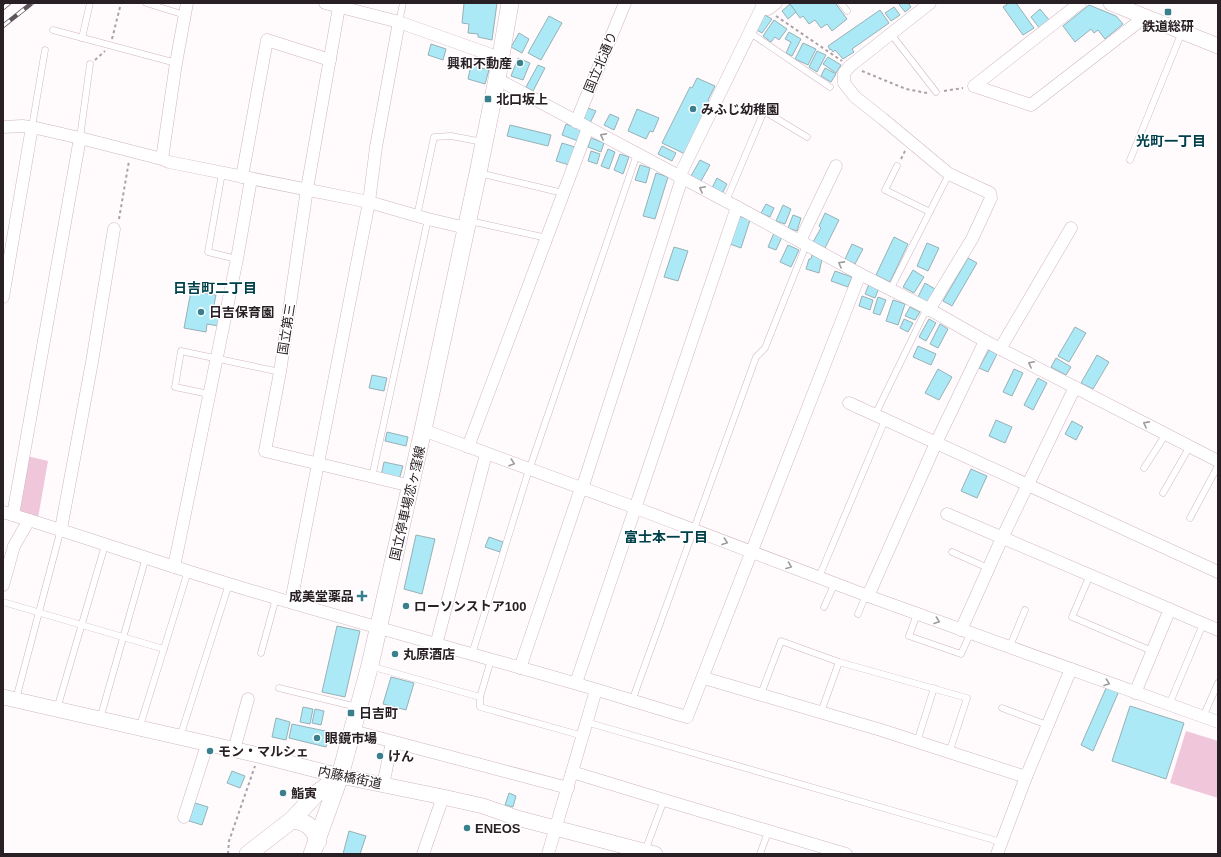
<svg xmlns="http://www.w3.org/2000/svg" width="1221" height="857" font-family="Arial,'Noto Sans JP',sans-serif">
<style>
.green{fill:#f0c6da}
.building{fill:#aae9f5;stroke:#97b1b7}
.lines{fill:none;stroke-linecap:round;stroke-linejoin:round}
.service-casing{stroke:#cfb7c2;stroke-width:7}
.minor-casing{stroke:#cfb7c2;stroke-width:13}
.tertiary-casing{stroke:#cfb7c2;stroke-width:16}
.secondary-casing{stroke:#cfb7c2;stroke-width:18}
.path{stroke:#a9a2a6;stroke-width:2;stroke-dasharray:3 3;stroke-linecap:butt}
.service{stroke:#fff;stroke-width:6}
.minor{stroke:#fff;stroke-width:12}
.tertiary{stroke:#fff;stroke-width:15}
.secondary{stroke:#fff;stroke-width:17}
.rail-casing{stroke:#5d5559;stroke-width:4.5}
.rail{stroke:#fff;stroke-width:3;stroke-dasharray:9;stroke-linecap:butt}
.oneway{stroke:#9f9b9d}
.poi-dot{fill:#3a7f8c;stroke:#fff;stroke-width:1.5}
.labels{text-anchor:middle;stroke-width:3;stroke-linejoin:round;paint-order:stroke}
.poi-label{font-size:13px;font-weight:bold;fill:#292025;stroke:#fff;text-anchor:start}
.street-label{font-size:13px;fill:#292025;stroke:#fff}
.neighbourhood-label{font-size:14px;font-weight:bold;fill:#00404a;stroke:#fff}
</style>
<rect width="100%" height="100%" fill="#fffafc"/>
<!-- green -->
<g class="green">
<path d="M27,456L48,461L38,518L17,511Z"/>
<path d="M1186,731L1218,741V798L1170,783Z"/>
</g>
<!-- building -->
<g class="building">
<path d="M464,3H497L492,40L478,37V34L468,33L469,24L462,23Z"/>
<path d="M792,3H837L836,4L847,19L832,31L827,24L821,28L815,20L809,24L803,16L800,18L790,4Z"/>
<path d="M898,3H910L909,4L911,7L905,12Z"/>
<path d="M1009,3H1016L1034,28L1023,35L1003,7Z"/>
<path d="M790,4L796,12L788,19L782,11Z"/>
<path d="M1089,5L1116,16L1123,24L1105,39L1098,30L1094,33L1091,29L1075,42L1063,26Z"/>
<path d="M894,7L900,15L891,21L885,13Z"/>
<path d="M1040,9L1050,21L1040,29L1031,17Z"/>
<path d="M880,10L889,23L852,49L854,52L843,59L835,50L833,52L831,49L830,50L828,46Z"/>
<path d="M765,15L772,19L762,33L755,29Z"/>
<path d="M549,16L562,23L541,60L528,53Z"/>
<path d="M774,20L787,29L779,40L775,37L771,42L763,36Z"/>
<path d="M789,32L801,39L792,56L786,53L791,42L785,39Z"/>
<path d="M519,33L529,39L522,53L511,47Z"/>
<path d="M803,43L816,49L808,65L795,59Z"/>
<path d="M431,44L446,49L443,60L428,55Z"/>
<path d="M817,51L826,55L817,72L809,67Z"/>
<path d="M476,54L492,60L489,67L474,61Z"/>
<path d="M828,57L841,65L836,73L823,64Z"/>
<path d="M518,58L530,63L523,80L511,76Z"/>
<path d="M471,65L489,70L485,84L468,79Z"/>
<path d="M538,65L545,68L533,91L526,87Z"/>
<path d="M825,68L836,74L831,82L821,76Z"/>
<path d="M697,78L715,86L708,100L711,102L685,154L662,143L690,87L692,88Z"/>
<path d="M588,108L596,111L590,123L583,119Z"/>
<path d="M637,109L659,118L653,132L650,131L646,139L628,131Z"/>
<path d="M610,114L619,118L614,130L604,125Z"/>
<path d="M566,124L582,130L578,141L562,135Z"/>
<path d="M510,125L551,135L548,146L507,136Z"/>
<path d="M591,138L604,143L601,152L588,147Z"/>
<path d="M562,143L575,147L569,165L556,161Z"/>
<path d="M662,146L676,153L672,161L658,154Z"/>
<path d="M608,149L615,152L609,169L601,166Z"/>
<path d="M591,151L600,154L597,164L588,161Z"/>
<path d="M620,154L629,157L623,174L614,170Z"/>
<path d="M700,160L710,165L701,181L691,176Z"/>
<path d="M640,165L650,168L646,183L635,180Z"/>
<path d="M656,173L668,177L655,219L643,216Z"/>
<path d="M717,178L727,184L722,194L712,188Z"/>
<path d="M766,204L774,208L770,217L761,213Z"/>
<path d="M783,205L791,209L785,224L776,221Z"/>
<path d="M825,213L839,220L825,248L813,242L821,228L819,226Z"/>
<path d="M793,215L801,218L797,231L788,228Z"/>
<path d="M739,216L750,220L741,248L730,244Z"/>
<path d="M774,233L782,237L776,250L768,247Z"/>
<path d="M894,237L908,244L890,282L876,275Z"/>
<path d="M927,243L939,248L928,271L917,266Z"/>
<path d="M852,244L863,249L855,264L845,259Z"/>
<path d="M788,245L799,250L791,267L780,262Z"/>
<path d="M674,247L688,251L678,281L664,277Z"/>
<path d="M812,255L822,259L819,273L806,269L809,259H811Z"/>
<path d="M968,258L977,263L952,306L943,301Z"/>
<path d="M913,270L924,277L914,293L903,287Z"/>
<path d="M835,271L852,277L848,287L831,281Z"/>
<path d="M925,283L935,289L928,303L918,297Z"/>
<path d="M869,284L879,288L875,298L865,294Z"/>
<path d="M191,291L216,295L214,305L223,307L219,326L207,324L206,332L184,328Z"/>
<path d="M862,296L873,300L870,310L859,306Z"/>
<path d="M878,297L886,300L880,315L873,313Z"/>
<path d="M893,300L905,304L898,325L886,321Z"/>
<path d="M910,307L920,312L915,320L905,316Z"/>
<path d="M904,319L913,323L908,332L900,328Z"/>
<path d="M929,319L936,323L926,341L919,337Z"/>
<path d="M940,324L948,329L938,348L930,344Z"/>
<path d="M1075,327L1086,333L1069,362L1058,356Z"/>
<path d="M918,346L936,354L931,365L913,357Z"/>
<path d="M989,350L997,354L988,372L979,368Z"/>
<path d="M1097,355L1109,362L1093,389L1081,383Z"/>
<path d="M1056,358L1071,367L1066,375L1051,367Z"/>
<path d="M938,369L952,377L939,400L925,393Z"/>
<path d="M1014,369L1023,373L1012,396L1003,392Z"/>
<path d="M372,375L387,378L384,391L369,388Z"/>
<path d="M1038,378L1047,383L1033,410L1024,405Z"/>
<path d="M996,420L1012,427L1005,443L989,436Z"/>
<path d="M1072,421L1083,427L1076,440L1065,434Z"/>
<path d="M387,432L408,437L406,446L385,441Z"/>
<path d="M384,462L403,466L399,480L381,476Z"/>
<path d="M971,469L987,476L977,498L961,491Z"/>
<path d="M416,535L435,539L422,594L404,589Z"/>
<path d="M489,537L503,542L500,552L485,547Z"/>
<path d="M337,626L360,631L345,697L322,692Z"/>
<path d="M391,677L414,683L406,710L383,704Z"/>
<path d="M1107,686L1119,691L1093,751L1081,745Z"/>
<path d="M1130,706L1184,723L1166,779L1112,761Z"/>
<path d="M303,707L313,709L310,724L300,722Z"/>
<path d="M315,709L324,711L321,725L312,723Z"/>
<path d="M276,718L290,722L286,740L272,737Z"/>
<path d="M292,724L330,732L326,747L289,738Z"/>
<path d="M232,771L245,776L240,788L227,783Z"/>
<path d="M509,793L516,796L513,807L505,805Z"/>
<path d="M195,803L208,807L202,825L189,821Z"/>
<path d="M349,831L366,836L360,854H343Z"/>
</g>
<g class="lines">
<defs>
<g id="service">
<path d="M146,3L185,15"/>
<path d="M841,3L847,11"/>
<path d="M399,22L403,3"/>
<path d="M53,30L176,63"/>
<path d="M749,32L830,87"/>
<path d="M891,34L936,92"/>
<path d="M82,38L90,3"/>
<path d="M32,127L45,50"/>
<path d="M80,138L90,64"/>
<path d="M1130,160L1182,32"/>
<path d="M897,166L885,190L930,212"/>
<path d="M222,173L208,252L237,259"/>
<path d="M479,173L563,193"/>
<path d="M726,201L764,111L807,137"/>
<path d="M417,216L434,137L451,136L483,142"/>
<path d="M470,221L547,238"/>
<path d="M890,290L949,174"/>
<path d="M209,394L175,387L181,351L280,372"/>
<path d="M875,415L927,308"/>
<path d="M1144,468L1166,434"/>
<path d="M372,477L428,219"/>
<path d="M1163,493L1190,446"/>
<path d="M1190,518L1218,466"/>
<path d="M952,552L988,568"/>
<path d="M1090,575L1072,617L1152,651"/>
<path d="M819,577L885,420"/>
<path d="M3,602L164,649"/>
<path d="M824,607L835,583"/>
<path d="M858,614L866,595"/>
<path d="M917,614L909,636L961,654L971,632"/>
<path d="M1010,646L1025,610"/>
<path d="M261,653L276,598"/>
<path d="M472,654L527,476L637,154"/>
<path d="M491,660L480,697V707L583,736"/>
<path d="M370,666L480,697"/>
<path d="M279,688L357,707"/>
<path d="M761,694L781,641L839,662L967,698L949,753"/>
<path d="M16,699L61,529"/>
<path d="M632,701L756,357L765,348L806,245"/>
<path d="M1169,705L1203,624"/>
<path d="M1002,708L1047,725"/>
<path d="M57,709L105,545"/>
<path d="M821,712L839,662"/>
<path d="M1203,717L1218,683"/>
<path d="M100,719L146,557"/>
<path d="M586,722L1001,842"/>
<path d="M139,729L188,571"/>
<path d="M180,737L229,584"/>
<path d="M917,742L934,688"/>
<path d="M645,851L664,800"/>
<path d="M760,854L768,832"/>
</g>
<g id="minor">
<path d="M325,3L399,22L500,58"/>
<path d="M762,3L766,9H768L776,3"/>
<path d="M1080,3L974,86L1031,105L1146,16"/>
<path d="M339,7L307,189L280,372L265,451L411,486"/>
<path d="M497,79L737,207L860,274L927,308L985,341L1218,461"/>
<path d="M576,122L625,3"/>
<path d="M3,127L22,126L32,127L80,138L162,159L169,162L369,202L428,219L466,228"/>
<path d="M162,159L176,63L187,3"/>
<path d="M242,177L267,40L330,60"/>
<path d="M679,177L763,5"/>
<path d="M800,241L836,166"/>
<path d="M3,297L32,127"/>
<path d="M929,310L972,239L991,198L990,193L949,174L883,119L855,97L844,83V73L850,66L930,3"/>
<path d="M1000,349L1071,228"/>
<path d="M849,403L1218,572"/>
<path d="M423,430L636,508L868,596L1218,722"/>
<path d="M468,447L588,128"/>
<path d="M3,512C79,535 153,561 229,584C343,619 459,650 574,683C612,694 649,706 687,717L860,274"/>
<path d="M947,514L1218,630"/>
<path d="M13,515L80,138"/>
<path d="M61,529L92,362L114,229"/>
<path d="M174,567L237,259L251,179"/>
<path d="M3,585L14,546L29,520"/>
<path d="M868,596L936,443L985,341"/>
<path d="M291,602L369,202L376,147L399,22"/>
<path d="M961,630L1002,538L1075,387"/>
<path d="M436,645L486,454"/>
<path d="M520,668L579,494L582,489L682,178"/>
<path d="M704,678L881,730L1026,777"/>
<path d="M576,683L737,207"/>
<path d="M1135,693L1170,609"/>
<path d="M353,731L568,788"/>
<path d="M234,750L248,699"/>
<path d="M572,772L664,800L846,854"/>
<path d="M383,785L392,742"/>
<path d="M184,817L207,745"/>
<path d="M423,854L443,797"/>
<path d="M548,854L596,690"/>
<path d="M997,854L1026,777L1071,669"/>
</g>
<g id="tertiary">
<path d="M1111,3L1218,46"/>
<path d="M3,697L258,755L340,776L443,797L483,806L517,818L655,854"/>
</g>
<g id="secondary">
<path d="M292,820C305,821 314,827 318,841"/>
<path d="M248,854L292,820L316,794L340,776"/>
<path d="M312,854L340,776L370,665L423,430L478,173L497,79L510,3"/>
</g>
</defs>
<!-- service casing -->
<use href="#service" class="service-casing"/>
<!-- minor casing -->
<use href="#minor" class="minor-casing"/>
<!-- tertiary casing -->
<use href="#tertiary" class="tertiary-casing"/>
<!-- secondary casing -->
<use href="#secondary" class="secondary-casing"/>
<!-- path -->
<g class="path">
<path d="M776,16L842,61"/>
<path d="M112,39L121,3"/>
<path d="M95,60L105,51"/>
<path d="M862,71L906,89L927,93"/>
<path d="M944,91L963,88"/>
<path d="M901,159L905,151"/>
<path d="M119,219L129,161"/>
<path d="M228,854L229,841L255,766"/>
</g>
<!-- service -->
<use href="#service" class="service"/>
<!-- minor -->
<use href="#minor" class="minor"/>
<!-- tertiary -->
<use href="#tertiary" class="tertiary"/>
<!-- secondary -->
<use href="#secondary" class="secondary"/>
<defs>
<g id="rail">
<path d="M3,8L9,3"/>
<path d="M3,26L32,3"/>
</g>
</defs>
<!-- rail casing -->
<use href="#rail" class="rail-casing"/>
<!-- rail -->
<use href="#rail" class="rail"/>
</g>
<!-- one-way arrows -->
<defs><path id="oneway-chevron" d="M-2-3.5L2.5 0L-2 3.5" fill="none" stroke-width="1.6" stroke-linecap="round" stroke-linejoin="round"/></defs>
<g class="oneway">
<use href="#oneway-chevron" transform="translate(603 136) rotate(-152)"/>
<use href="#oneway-chevron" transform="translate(702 189) rotate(-153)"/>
<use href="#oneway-chevron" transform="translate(841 264) rotate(-151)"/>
<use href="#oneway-chevron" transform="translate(1031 364) rotate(-153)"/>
<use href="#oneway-chevron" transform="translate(1146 424) rotate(-152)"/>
<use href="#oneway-chevron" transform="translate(512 463) rotate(19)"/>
<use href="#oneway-chevron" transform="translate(725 542) rotate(20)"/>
<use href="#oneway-chevron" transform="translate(789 566) rotate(21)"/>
<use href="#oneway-chevron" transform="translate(937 621) rotate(20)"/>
<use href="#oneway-chevron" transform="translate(1107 683) rotate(20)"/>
</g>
<!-- markers -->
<g class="poi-dot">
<rect x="1164" y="8" width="8" height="8" rx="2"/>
<circle cx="520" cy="63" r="4"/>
<rect x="484" y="95" width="8" height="8" rx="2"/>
<circle cx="693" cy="109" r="4"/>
<circle cx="201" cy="312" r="4"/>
<path d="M360 590h4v4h4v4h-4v4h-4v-4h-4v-4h4z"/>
<circle cx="406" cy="606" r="4"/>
<circle cx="395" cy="654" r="4"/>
<rect x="347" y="709" width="8" height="8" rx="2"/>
<circle cx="317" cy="738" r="4"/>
<circle cx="210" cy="751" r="4"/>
<circle cx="380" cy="756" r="4"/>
<circle cx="283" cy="793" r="4"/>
<circle cx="467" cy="828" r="4"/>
</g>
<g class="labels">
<!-- poi labels -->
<g class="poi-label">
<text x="1168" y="31" text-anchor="middle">鉄道総研</text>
<text x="512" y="68" text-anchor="end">興和不動産</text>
<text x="496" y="104">北口坂上</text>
<text x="701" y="114">みふじ幼稚園</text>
<text x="209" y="317">日吉保育園</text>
<text x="354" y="601" text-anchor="end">成美堂薬品</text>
<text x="414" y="611">ローソンストア100</text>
<text x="403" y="659">丸原酒店</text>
<text x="359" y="718">日吉町</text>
<text x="325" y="743">眼鏡市場</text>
<text x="218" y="756">モン・マルシェ</text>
<text x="388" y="761">けん</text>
<text x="291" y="798">鮨寅</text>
<text x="475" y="833">ENEOS</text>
</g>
<!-- street labels -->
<g class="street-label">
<text transform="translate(600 62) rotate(-67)" y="5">国立北通り</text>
<text transform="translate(286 329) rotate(-81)" y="5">国立第三</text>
<text transform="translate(407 503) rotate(-77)" y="5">国立停車場恋ヶ窪線</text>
<text transform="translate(350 777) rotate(12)" y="5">内藤橋街道</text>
</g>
<!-- neighbourhood labels -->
<g class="neighbourhood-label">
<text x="1171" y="146">光町一丁目</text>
<text x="215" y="293">日吉町二丁目</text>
<text x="666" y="542">富士本一丁目</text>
</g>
</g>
<!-- border -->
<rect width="1221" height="857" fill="none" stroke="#292025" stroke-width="8"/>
</svg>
